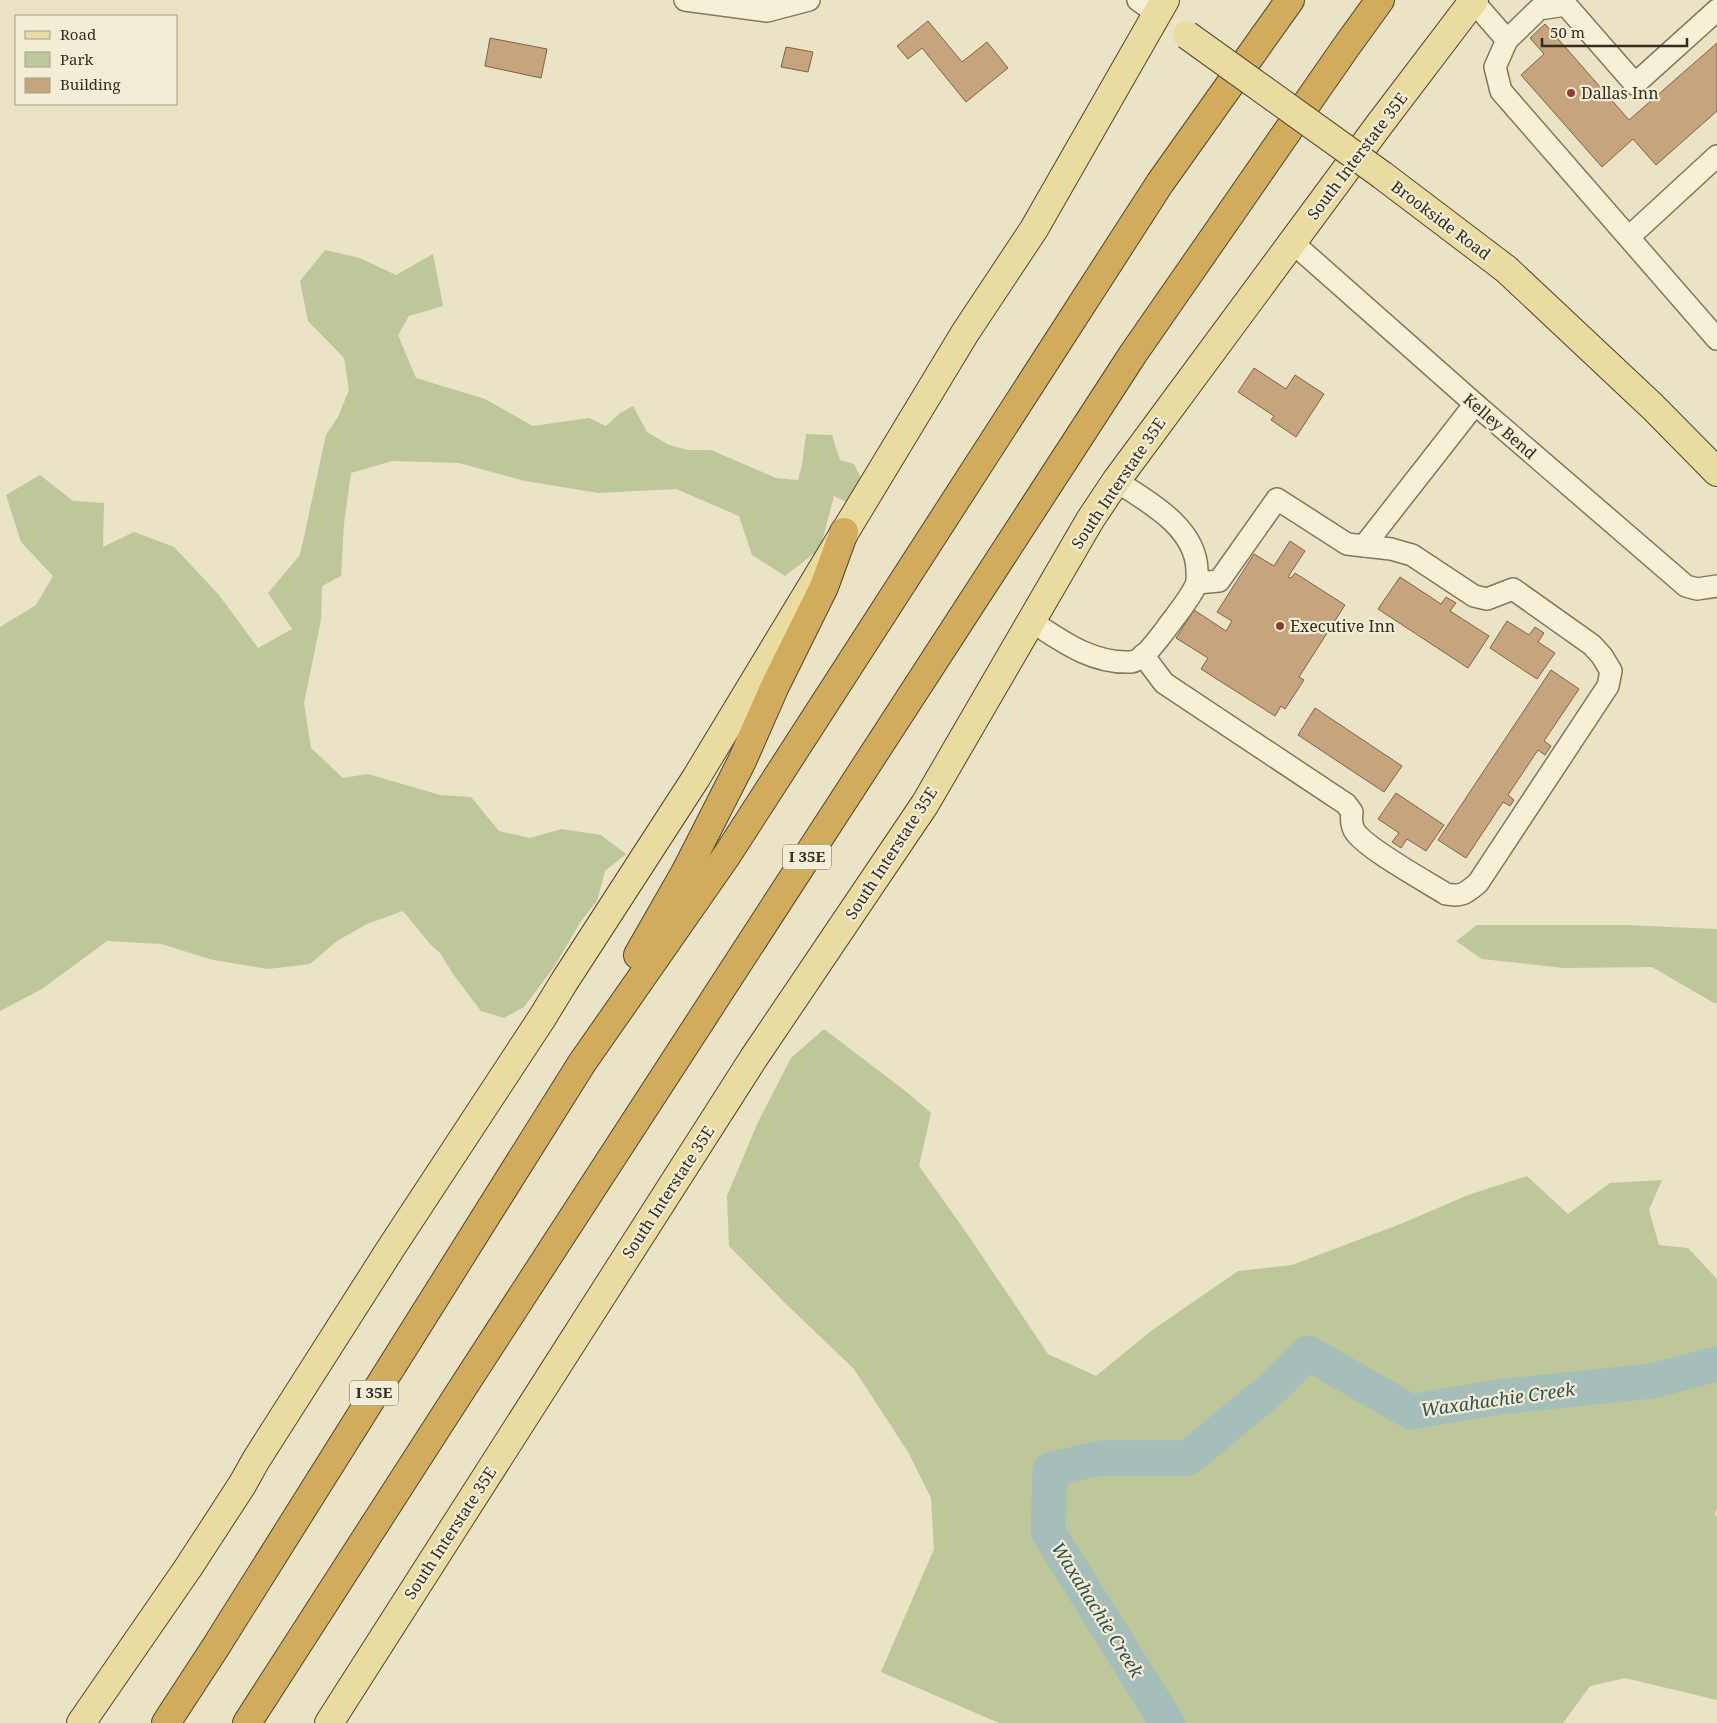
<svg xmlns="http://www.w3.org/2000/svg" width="1717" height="1723" font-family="'Noto Serif',serif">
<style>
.green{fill:#bdc79a}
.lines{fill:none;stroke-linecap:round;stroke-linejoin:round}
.river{stroke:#a6beba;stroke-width:35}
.building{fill:#c5a47e;stroke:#816344}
.minor-casing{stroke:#84765c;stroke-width:24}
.major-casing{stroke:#524430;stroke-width:30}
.highway-casing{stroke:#524430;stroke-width:30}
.minor{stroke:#f6f0d7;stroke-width:21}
.major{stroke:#eadca0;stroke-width:28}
.highway{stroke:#d2ac5d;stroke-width:28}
.major-bridge-casing{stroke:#524430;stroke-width:30;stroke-linecap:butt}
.major-bridge{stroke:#eadca0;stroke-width:28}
.poi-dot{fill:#8d3c32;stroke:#f2edd4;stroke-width:2}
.labels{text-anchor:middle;stroke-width:4.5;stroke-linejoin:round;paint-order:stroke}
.shield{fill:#f2edd4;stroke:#6e6655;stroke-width:1}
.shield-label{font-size:15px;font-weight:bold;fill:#352c1f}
.poi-label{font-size:16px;fill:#352c1f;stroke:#f2edd4;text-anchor:start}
.street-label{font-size:16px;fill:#352c1f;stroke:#f2edd4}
.water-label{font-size:18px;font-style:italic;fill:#305153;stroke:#f2edd4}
</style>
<rect width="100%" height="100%" fill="#eae3c5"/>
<!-- green -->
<g class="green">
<path d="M325,250L360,258L396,275L433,254L443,306L409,316L398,335L416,378L485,399L533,426L589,418L606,426L620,413L633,406L647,432L669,445L688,450H711L776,478L798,480L802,464L806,434L832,435L840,460L854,464L864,484L848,503L834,496L820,549L785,576L752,555L739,516L676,489L599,493L525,481L459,463L392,461L351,473L344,524L341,576L322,586L321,620L304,703L311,748L343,778L368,774L440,795L471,797L499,831L530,838L561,829L601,835L626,854L605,871L597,901L581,921L554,967L524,1007L504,1018L481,1011L453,974L440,953L431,945L403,911L367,924L337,941L310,964L268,969L213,960L161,944L107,941L42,989L0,1011V627L36,605L53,576L21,542L6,495L40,475L73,501L104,503L103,547L134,532L174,547L219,595L258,648L292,629L268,593L300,555L326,435L338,417L349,390L344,358L308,321L300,281Z"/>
<path d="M1477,925H1626L1717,929V1003H1714L1652,967L1564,968L1482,959L1456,941Z"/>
<path d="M824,1029L908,1093L931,1113L919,1166L968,1235L1048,1354L1096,1376L1151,1331L1238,1271L1292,1265L1403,1223L1468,1195L1527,1176L1568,1214L1610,1183L1662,1180L1649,1210L1659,1245L1688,1248L1717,1279V1508L1715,1514L1717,1517V1700L1625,1678L1590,1686L1563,1723H999L881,1672L934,1549L931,1498L908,1452L854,1369L786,1304L729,1246L727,1196L758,1122L791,1058Z"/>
</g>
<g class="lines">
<!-- river -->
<path class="river" d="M1167,1723L1048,1532L1050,1470L1100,1458H1188L1276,1385L1308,1353L1411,1412L1498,1397L1651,1381L1717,1364"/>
</g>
<!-- building -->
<g class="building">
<path d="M928,21L962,62L987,42L1008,68L966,102L922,48L908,59L897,46Z"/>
<path d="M1545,24L1629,120L1717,43V111L1656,165L1633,139L1602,167L1521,75L1544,54L1530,38Z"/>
<path d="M490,38L547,49L541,78L485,66Z"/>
<path d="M786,47L813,52L808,72L781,67Z"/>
<path d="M1254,368L1286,389L1295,375L1324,394L1296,437L1271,420L1274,416L1238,392Z"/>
<path d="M1290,541L1305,551L1288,577L1291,578L1295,573L1345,605L1299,677L1304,680L1285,709L1281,706L1275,716L1201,669L1208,658L1176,638L1194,610L1226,631L1232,621L1217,612L1254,554L1274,566Z"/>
<path d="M1400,577L1441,604L1446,597L1456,603L1450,611L1489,636L1468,668L1378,609Z"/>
<path d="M1507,621L1529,635L1535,627L1544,633L1538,642L1555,653L1537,679L1490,648Z"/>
<path d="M1551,670L1579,689L1544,741L1551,746L1545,755L1538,750L1508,795L1514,800L1510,806L1503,802L1466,858L1438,840Z"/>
<path d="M1315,708L1402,766L1384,792L1298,735Z"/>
<path d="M1396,793L1444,825L1426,851L1407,839L1401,848L1392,842L1399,833L1378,819Z"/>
</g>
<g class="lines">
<defs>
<g id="minor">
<path d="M685,0L767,11L809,0"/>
<path d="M1138,0L1156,13"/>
<path d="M1473,1L1507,40L1495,67L1501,91L1717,339"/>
<path d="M1507,40L1539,9L1566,5L1635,84L1717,10"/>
<path d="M1629,237L1717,156"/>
<path d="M1293,243L1475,404L1686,586L1697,589L1717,586"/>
<path d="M1364,546L1475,404"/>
<path d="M1031,621C1062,641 1092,664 1131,662C1143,661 1159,638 1166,629C1176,615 1189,600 1196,585C1198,580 1197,574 1197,570C1196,527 1147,501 1116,481"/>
<path d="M1143,655L1164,683L1346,804L1352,812C1351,819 1351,824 1354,830C1363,847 1427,882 1446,894C1462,897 1466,893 1478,883L1608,686L1611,671L1602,656L1592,645L1513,589L1487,599L1474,596L1412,555L1391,549L1347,544L1277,499L1219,581L1197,583"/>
</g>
<g id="major">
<path d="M1382,175L1506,269L1653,407L1717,472"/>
<path d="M81,1723L188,1568L242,1485L256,1460L391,1248L542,1018L564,982L696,778L965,333L1034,229L1165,0"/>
<path d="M329,1723L753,1059L925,804L1090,520L1116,481L1379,125L1474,0"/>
</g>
<g id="highway">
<path d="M638,955L685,873L742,761L775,686L824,587L844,532"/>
<path d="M166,1723L215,1648L582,1063L727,855L1160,183L1290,0"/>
<path d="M247,1723L467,1381L1133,354L1346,47L1380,0"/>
</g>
</defs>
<!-- minor casing -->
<use href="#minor" class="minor-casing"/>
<!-- major casing -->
<use href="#major" class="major-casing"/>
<!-- highway casing -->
<use href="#highway" class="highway-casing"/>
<!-- minor -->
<use href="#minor" class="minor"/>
<!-- major -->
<use href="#major" class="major"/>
<!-- highway -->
<use href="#highway" class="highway"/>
<defs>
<path id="major-bridge" d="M1187,35L1382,175"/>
</defs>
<!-- major-bridge casing -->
<use href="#major-bridge" class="major-bridge-casing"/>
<!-- major-bridge -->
<use href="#major-bridge" class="major-bridge"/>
</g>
<!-- markers -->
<g class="poi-dot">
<circle cx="1571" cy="93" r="5"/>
<circle cx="1280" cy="626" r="5"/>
</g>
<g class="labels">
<!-- shield labels -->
<g class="shield">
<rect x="783" y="844.5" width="48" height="25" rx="4"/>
<rect x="350" y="1380.5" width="48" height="25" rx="4"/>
</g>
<g class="shield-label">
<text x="807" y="862">I 35E</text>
<text x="374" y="1398">I 35E</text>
</g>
<!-- poi labels -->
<g class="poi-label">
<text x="1581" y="99">Dallas Inn</text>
<text x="1290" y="632">Executive Inn</text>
</g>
<!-- street labels -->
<g class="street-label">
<text transform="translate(1357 156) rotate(-53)" y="6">South Interstate 35E</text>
<text transform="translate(1441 220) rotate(37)" y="6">Brookside Road</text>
<text transform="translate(1500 426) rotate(41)" y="6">Kelley Bend</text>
<text transform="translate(1118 483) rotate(-56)" y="6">South Interstate 35E</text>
<text transform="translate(891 853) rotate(-57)" y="6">South Interstate 35E</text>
<text transform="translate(668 1192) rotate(-57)" y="6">South Interstate 35E</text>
<text transform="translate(450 1533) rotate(-57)" y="6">South Interstate 35E</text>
</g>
<!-- water labels -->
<g class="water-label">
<text transform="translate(1498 1400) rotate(-8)" y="6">Waxahachie Creek</text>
<text transform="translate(1097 1610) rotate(58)" y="6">Waxahachie Creek</text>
</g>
</g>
<!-- legend -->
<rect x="15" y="15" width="162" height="90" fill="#f2edd4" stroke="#a6a08c"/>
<rect x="25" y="31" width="25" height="8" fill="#eadca0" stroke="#a6a08c"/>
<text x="60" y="40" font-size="15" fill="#352c1f">Road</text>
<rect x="25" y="52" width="25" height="15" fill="#bdc79a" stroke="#a6a08c"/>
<text x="60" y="65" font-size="15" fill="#352c1f">Park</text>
<rect x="25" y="78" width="25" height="15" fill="#c5a47e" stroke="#a6a08c"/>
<text x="60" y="90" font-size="15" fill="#352c1f">Building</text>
<!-- scale -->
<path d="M1542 38v8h145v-8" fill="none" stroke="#352c1f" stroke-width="2.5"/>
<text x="1550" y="38" font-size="15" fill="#352c1f" stroke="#f2edd4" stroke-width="4" paint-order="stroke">50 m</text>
</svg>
